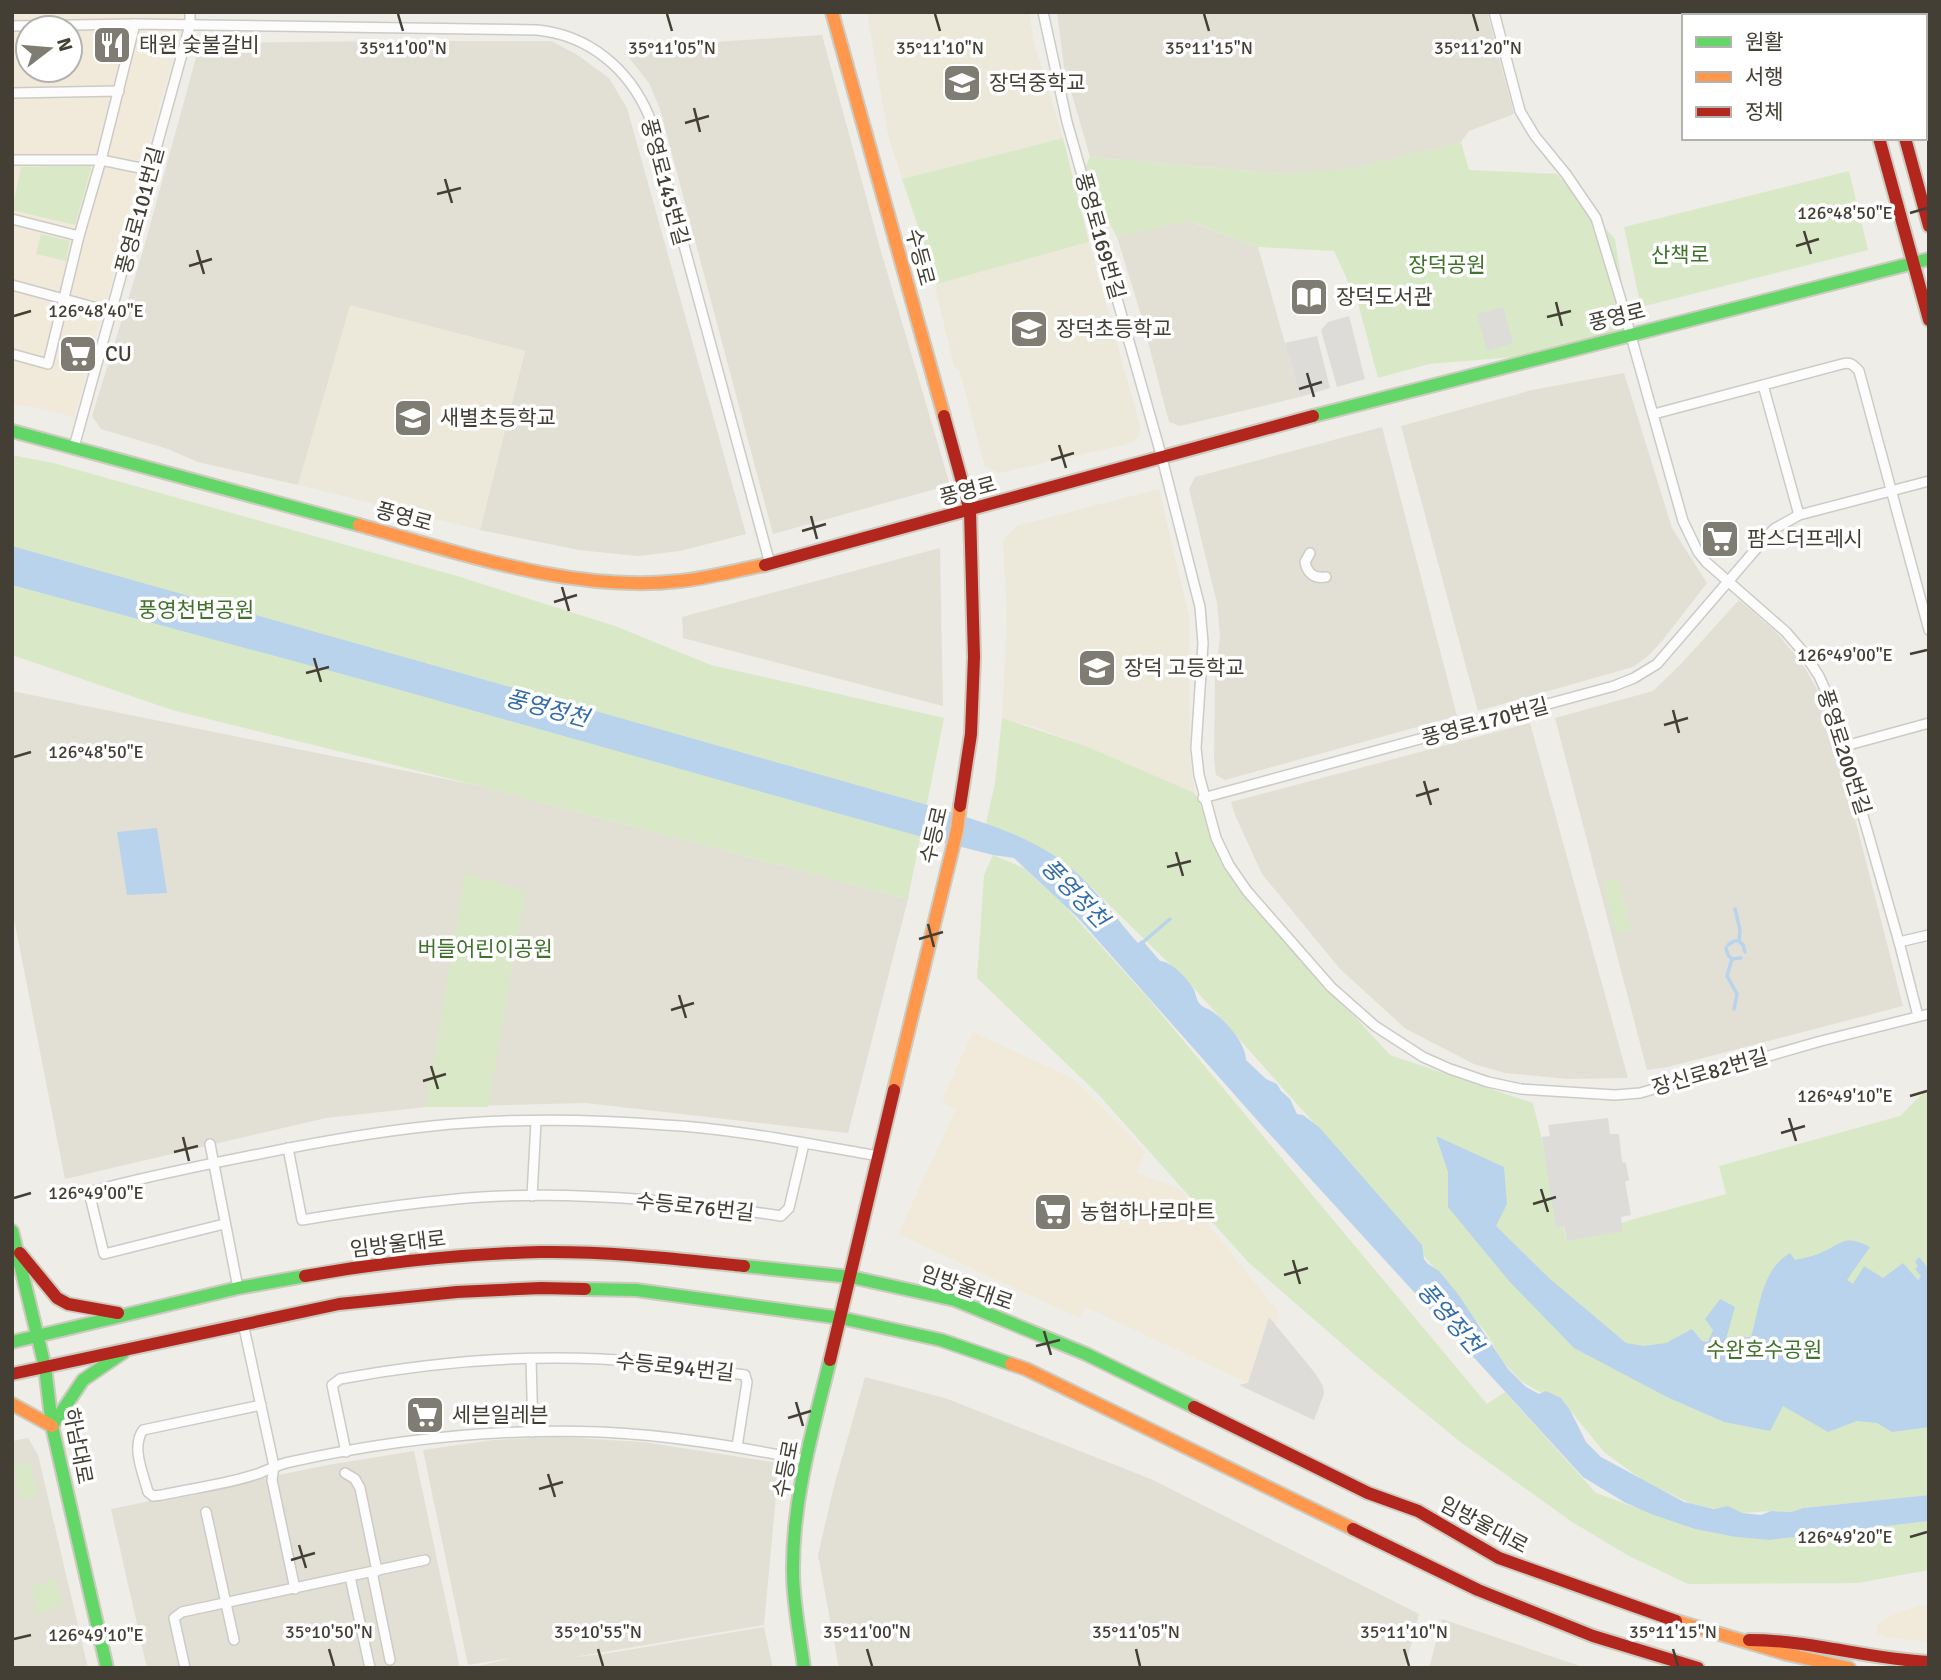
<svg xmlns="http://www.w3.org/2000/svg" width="1941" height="1680" font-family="Signika,'Noto Sans KR',sans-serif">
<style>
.residential{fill:#e2dfd5}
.commercial{fill:#f1eada;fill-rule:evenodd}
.education{fill:#ece9da}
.green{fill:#d9e9c8}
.parking{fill:#dddcd8}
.water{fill:#b9d3ec}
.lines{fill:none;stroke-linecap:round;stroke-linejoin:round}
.stream{stroke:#b9d3ec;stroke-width:3.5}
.street-casing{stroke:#cccbc5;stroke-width:12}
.fast-casing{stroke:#cdcbbf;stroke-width:16}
.slow-casing{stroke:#cdcbbf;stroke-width:16}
.jam-casing{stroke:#cdcbbf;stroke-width:16}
.street{stroke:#fcfcfc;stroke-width:9}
.fast{stroke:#63d668;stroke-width:12}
.slow{stroke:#ff974d;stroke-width:12}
.jam{stroke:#b3261e;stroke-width:12}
.ticks{fill:none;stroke:#433f34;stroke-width:2.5}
.labels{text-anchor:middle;stroke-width:7;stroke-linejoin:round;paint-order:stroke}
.poi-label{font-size:21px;fill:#433f34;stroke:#fff;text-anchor:start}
.street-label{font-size:21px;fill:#433f34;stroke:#fff}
.park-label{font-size:21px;fill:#3f732a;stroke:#fff}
.water-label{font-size:23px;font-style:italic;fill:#326dab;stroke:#fff}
.ticks-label{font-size:18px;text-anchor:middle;fill:#433f34;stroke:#fff;stroke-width:7;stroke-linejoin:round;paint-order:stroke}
</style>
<rect width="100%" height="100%" fill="#eeede8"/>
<!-- residential -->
<g class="residential">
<path d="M1057,12H1487L1514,114L1469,131L1461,142L1330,174H1283L1090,157L1064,67Z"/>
<path d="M822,35L880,248L950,485L773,534L660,109L649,83L626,54L654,46Z"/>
<path d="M390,41H551L576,54L609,78L627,108L746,534L680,551L638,556L579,550L480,530L525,351L351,306L298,485L198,462L168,449L101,429L92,416L143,251L200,43Z"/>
<path d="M1180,218L1258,247L1300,397L1180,426L1169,422L1141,315L1117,237Z"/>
<path d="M1624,373L1672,528L1707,583L1662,641L1648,656L1633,667L1478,711L1401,426L1532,390Z"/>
<path d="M1382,427L1457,716L1225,780L1216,775L1214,759L1215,680L1220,637L1217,603L1189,489L1195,477Z"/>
<path d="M940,548L943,706L683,638L682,617Z"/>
<path d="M1739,600L1775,631L1802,663L1818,691L1832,729L1903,1006L1668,1067L1647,1070L1555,718L1653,691L1680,665Z"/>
<path d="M12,691L475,785L908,899L848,1133L586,1103L426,1107L326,1118L65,1179L12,909Z"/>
<path d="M1530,723L1628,1078L1568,1079L1505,1073L1474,1064L1406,1029L1340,969L1262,874L1235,815L1231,802Z"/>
<path d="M865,1377L945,1398L1151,1479L1419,1614L1405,1668H839L818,1555L834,1486Z"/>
<path d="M558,1437L643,1442L779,1463L764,1625L574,1657L604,1654L764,1627L773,1668H470L512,1658L468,1665L423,1450L493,1440Z"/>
<path d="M28,1438L38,1455L88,1668H12V1441Z"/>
<path d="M414,1451L460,1668H147L111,1509L328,1465Z"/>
<path d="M1442,1619L1586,1668H1429Z"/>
</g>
<!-- commercial -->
<g class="commercial">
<path d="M12,12H181L182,25L74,417L12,403ZM28,28H70V70H28Z"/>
<path d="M973,1032L1074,1079L1145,1151L1137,1173L1180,1189L1280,1314L1248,1383L1085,1307L1079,1318L898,1234L956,1109L941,1102Z"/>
<path d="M1921,1605H1929V1642L1886,1637L1876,1633L1879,1623L1888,1617Z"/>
</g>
<!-- education -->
<g class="education">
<path d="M867,12H1029L1034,42L1063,138L902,179L888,135Z"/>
<path d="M1089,242L1140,426L1139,436L1132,443L999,473L985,467L960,372L954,366L935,287L937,284Z"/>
<path d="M350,305L525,351L480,530L298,485Z"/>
<path d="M1159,489L1189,616L1190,759L1195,793L1083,745L1038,728L1002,718L1007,617L1003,541L1016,526Z"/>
</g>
<!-- green -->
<g class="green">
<path d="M1063,138L1089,242L937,284L902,179Z"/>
<path d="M1461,142L1469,170L1557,174L1615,239L1630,334L1527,356L1429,364L1378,378L1358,303L1334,251L1258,247L1189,221L1117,237L1082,174L1090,157L1283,174L1353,168Z"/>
<path d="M92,165L75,225L12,210L21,167Z"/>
<path d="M1849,171L1868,250L1641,307L1624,227Z"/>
<path d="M41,234L70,241L66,261L36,254Z"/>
<path d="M12,455L53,463L457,576L615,626L711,665L944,718L908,899L475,785L172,710L12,655Z"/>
<path d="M1002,718L1083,745L1195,793L1238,889L1390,1055L1533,1103L1567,1241L1634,1219L1726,1194L1719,1166L1900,1116L1929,1087V1495L1803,1508L1791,1512L1771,1511L1742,1513L1694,1505L1645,1482L1604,1452L1570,1410L1521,1381L1503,1362L1487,1334L1346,1159L1191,985L1089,885L986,823L995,783Z"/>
<path d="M993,855L1024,868L1064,905L1147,997L1487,1404L1505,1392L1596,1493L1695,1529L1770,1540L1929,1521V1570L1858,1583L1688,1584L1629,1556L1572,1522L1459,1441L1363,1362L1248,1262L1097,1093L977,978L984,875Z"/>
<path d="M465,873L526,891L488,1107H426Z"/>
<path d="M1618,878L1632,930L1616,934L1603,882Z"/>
<path d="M30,1462L37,1498L20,1499L13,1466Z"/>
<path d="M56,1578L63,1606L36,1614L32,1587Z"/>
</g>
<!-- parking -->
<g class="parking">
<path d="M1503,307L1513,343L1487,351L1477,314Z"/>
<path d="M1349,316L1365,379L1337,387L1321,330L1328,322Z"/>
<path d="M1317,336L1330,388L1300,397L1285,343Z"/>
<path d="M1608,1118L1610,1134H1619L1622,1162L1626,1163L1629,1180L1625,1182L1631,1215L1621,1217L1623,1231L1567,1241L1564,1226L1556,1228L1542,1137L1550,1136L1548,1125Z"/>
<path d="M1269,1317L1315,1373L1323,1386L1324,1394L1314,1420L1239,1385L1248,1383Z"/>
</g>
<!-- water -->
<g class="water">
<path d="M12,546L931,806C985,823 1039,837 1081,877C1102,897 1118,921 1138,943L1142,940L1160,961C1172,962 1187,978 1193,988C1196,993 1196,999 1199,1003C1203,1008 1208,1008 1213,1012C1227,1022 1246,1044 1246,1060L1266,1079L1277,1084L1281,1091L1290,1099L1297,1114L1303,1115L1319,1127L1422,1245L1424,1259L1428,1264L1439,1271L1458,1294L1508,1369L1526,1387L1539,1394L1546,1391L1561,1398L1570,1410L1586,1442L1601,1457L1684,1502L1714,1509L1728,1506L1742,1513L1761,1515L1771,1511L1791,1512L1803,1508L1929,1495V1521L1770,1540L1736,1537L1695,1529L1651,1514L1624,1502L1583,1477L1265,1129L1078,918L1014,858L993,855L915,835L386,686L12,585Z"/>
<path d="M157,828L167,893L127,895L117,832Z"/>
<path d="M1436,1136L1504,1167L1507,1204L1496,1226L1549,1278L1626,1343L1644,1346L1666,1343L1692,1329L1702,1341L1708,1342L1713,1330L1705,1319L1720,1299L1735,1307L1726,1339L1751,1337C1760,1307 1761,1270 1790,1253L1795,1260C1802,1258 1810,1257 1818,1254C1842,1245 1842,1233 1870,1247L1847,1280L1853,1284L1864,1266L1883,1278L1903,1263L1918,1280L1921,1276L1915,1269L1918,1266L1915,1262L1919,1257L1929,1269V1427L1892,1432L1877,1423L1857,1421L1828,1432L1783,1406L1770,1431L1724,1422L1667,1397L1574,1348L1509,1281L1448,1207V1172Z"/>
</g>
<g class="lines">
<!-- stream -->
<g class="stream">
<path d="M1735,909L1740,930L1739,941L1743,945L1745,952"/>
<path d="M1142,943L1170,919"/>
<path d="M1728,945L1734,941H1738"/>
<path d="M1726,948L1728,955L1732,959"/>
<path d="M1734,1009L1737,994L1727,976L1732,959L1741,958"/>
</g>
<defs>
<g id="street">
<path d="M1043,12L1067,122L1162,458L1200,607L1203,643L1196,748L1199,775L1216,838L1229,865L1247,891L1331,987L1375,1026L1423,1057L1450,1069L1488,1082L1521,1089L1615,1095L1640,1093L1821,1041L1929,1014"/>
<path d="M1494,12L1520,111L1535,136L1566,174L1596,218L1620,297L1683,521L1698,552L1706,562L1786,632L1804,653L1819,676L1830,700L1899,942L1918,1016"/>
<path d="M1927,12L1929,18"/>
<path d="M12,26L135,24L537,30C589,35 629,69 649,116L770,564"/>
<path d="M12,93L119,91"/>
<path d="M12,160H101L150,170"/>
<path d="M12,219L79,236"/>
<path d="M12,285L112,312"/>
<path d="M12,354L48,364L79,236L101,160L135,24"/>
<path d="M1763,385L1799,515"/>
<path d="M1654,414L1842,364C1850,362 1853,364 1859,371L1929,630"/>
<path d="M74,447L190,25V12"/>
<path d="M1310,553L1305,562C1307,573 1314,579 1326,577"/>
<path d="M1845,746L1929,723"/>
<path d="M1203,798L1614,686L1634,678L1657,664L1763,541L1774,529L1799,515L1929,481"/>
<path d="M1899,942L1929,935"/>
<path d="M210,1144L238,1288"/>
<path d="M288,1148L302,1220C362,1210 421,1201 482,1197C580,1191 684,1201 781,1216L789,1208L804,1144"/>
<path d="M532,1196L536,1122"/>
<path d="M224,1224L104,1254L89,1192C143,1177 199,1166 254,1155C313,1143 372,1132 432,1126C508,1118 588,1119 665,1125C737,1129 808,1144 879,1156"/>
<path d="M243,1323L274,1466L272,1480L295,1589"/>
<path d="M531,1359L533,1432"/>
<path d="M261,1405L143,1430C131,1447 143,1473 148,1492L153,1496L162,1495C194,1488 229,1484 260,1473C270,1469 280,1464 290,1462C391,1440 498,1428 601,1432C670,1435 739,1447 806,1460"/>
<path d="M346,1452L332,1385L340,1379C426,1363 514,1355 601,1359C649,1361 697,1368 745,1375L747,1382L737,1447"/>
<path d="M345,1473L355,1479L360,1488L377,1571"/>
<path d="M206,1512L234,1640"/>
<path d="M372,1572L390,1660"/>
<path d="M350,1577L370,1668"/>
<path d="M185,1668L174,1618L182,1612L425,1560"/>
</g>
<g id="fast">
<path d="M1871,12L1872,16"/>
<path d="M1313,416L1929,259"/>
<path d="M12,431L359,525"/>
<path d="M12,1231L45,1367L52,1426L107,1668"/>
<path d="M744,1266L851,1277L955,1300L1086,1354L1194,1407"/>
<path d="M585,1289L636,1290L841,1318L941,1340L1011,1364"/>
<path d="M12,1342L238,1288L305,1276"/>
<path d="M52,1426L83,1380L124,1352"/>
<path d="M804,1668C800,1636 793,1603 793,1572C792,1500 813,1429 830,1360"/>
</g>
<g id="slow">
<path d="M832,12L944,416"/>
<path d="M1844,12L1845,16"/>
<path d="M359,525C461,553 574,593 680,581C709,578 737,570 765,565"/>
<path d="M894,1090L957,830L960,806"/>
<path d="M1011,1364L1026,1369L1353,1529"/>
<path d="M12,1404L52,1426"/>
<path d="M1676,1621L1787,1654L1849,1668"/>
</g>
<g id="jam">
<path d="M1879,138L1929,320"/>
<path d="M1905,138L1929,226"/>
<path d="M944,416L970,511L974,657L971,734L960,806"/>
<path d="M765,565L1313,416"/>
<path d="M20,1253L57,1298L68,1304L118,1313"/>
<path d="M305,1276C383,1262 462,1254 540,1252C608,1251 676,1259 744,1266"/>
<path d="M830,1360L894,1090"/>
<path d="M12,1374L339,1304L457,1292L541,1288L585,1289"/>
<path d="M1194,1407L1368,1493L1418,1511L1499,1558L1676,1621"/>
<path d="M1353,1529L1478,1590L1593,1636L1698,1668"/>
<path d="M1749,1640C1810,1640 1868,1659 1929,1662"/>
</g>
</defs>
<!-- street casing -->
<use href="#street" class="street-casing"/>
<!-- fast casing -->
<use href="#fast" class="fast-casing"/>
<!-- slow casing -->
<use href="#slow" class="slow-casing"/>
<!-- jam casing -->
<use href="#jam" class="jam-casing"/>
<!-- street -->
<use href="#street" class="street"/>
<!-- fast -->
<use href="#fast" class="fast"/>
<!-- slow -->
<use href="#slow" class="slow"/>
<!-- jam -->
<use href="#jam" class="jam"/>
</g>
<!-- ticks -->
<path class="ticks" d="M398,14L403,31M667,14L672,31M935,14L940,31M1204,14L1209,31M1473,14L1478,31M694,108L700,132M685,123L709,116M445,179L452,203M437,194L461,188M1910,213L1927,208M1804,231L1811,254M1796,246L1819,239M197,250L204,274M189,266L212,259M1556,302L1562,326M14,316L31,311M1547,317L1571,311M1307,373L1314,397M1299,389L1322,382M1059,445L1066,468M1051,460L1074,453M811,516L817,539M802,531L826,524M562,587L569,611M554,602L577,595M1910,654L1927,650M314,658L321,682M306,673L329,667M1673,710L1679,733M1664,725L1688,718M14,757L31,752M1424,781L1431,805M1416,796L1439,789M1176,852L1183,876M1167,867L1191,861M928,924L934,947M919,939L943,932M679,995L686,1018M671,1010L694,1003M431,1066L438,1089M423,1081L446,1074M1910,1096L1927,1091M1789,1118L1796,1141M1781,1133L1805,1126M183,1137L189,1161M174,1152L198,1146M1541,1189L1548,1212M14,1198L31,1193M1533,1204L1556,1197M1293,1260L1300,1284M1284,1275L1308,1268M1044,1331L1051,1355M1036,1346L1060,1340M796,1402L803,1426M788,1418L811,1411M548,1474L555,1497M539,1489L563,1482M1910,1537L1927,1532M299,1545L306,1568M291,1560L315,1553M14,1639L31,1635M329,1649L334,1666M598,1649L603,1666M867,1649L872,1666M1136,1649L1140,1666M1404,1649L1409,1666M1673,1649L1678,1666"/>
<!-- icons -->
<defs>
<symbol id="restaurant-square" viewBox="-11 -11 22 22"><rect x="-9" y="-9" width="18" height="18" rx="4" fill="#7f7c73" stroke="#fff"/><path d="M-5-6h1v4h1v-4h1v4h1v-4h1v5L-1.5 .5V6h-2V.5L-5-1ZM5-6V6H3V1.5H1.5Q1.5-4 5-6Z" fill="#fff"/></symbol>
<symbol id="school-square" viewBox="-11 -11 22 22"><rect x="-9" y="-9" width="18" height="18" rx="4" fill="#7f7c73" stroke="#fff"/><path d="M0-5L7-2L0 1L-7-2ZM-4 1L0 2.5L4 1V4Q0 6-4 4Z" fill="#fff"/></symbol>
<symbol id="library-square" viewBox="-11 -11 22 22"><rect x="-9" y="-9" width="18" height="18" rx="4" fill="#7f7c73" stroke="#fff"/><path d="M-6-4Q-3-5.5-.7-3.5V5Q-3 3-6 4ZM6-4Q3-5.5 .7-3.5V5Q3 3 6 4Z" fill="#fff"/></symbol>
<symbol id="supermarket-square" viewBox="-11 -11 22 22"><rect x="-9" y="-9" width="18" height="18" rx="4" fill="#7f7c73" stroke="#fff"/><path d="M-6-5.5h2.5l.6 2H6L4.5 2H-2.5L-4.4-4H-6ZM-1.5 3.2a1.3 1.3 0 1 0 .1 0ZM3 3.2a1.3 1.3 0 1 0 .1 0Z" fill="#fff"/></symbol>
</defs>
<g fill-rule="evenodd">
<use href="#restaurant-square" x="90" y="23" width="44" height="44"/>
<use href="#school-square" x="940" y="61" width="44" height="44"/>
<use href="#library-square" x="1287" y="275" width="44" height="44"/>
<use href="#school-square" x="1007" y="307" width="44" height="44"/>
<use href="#supermarket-square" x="56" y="332" width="44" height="44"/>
<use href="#school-square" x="391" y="396" width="44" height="44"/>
<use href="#supermarket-square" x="1698" y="517" width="44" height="44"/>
<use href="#school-square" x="1075" y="646" width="44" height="44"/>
<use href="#supermarket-square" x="1031" y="1190" width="44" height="44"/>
<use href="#supermarket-square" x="403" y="1393" width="44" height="44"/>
</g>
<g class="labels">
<!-- poi labels -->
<g class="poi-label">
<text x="139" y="52">태원 숯불갈비</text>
<text x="989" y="90">장덕중학교</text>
<text x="1336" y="304">장덕도서관</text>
<text x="1056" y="336">장덕초등학교</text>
<text x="105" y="361">CU</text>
<text x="440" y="425">새별초등학교</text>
<text x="1747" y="546">팜스더프레시</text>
<text x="1124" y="675">장덕 고등학교</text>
<text x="1080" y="1219">농협하나로마트</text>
<text x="452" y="1422">세븐일레븐</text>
</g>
<!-- street labels -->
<g class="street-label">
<text transform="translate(665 182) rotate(75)" y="7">풍영로145번길</text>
<text transform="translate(140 210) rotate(-75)" y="7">풍영로101번길</text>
<text transform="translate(1100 236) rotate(74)" y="7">풍영로169번길</text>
<text transform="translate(920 257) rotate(75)" y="7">수등로</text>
<text transform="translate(1617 317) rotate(-14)" y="7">풍영로</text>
<text transform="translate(968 491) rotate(-15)" y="7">풍영로</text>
<text transform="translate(404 517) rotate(15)" y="7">풍영로</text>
<text transform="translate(1485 722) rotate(-15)" y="7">풍영로170번길</text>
<text transform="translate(1844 752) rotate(72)" y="7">풍영로200번길</text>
<text transform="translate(934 835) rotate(-77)" y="7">수등로</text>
<text transform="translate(1710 1072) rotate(-16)" y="7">장신로82번길</text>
<text transform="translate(695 1207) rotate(6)" y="7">수등로76번길</text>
<text transform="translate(398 1244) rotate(-7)" y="7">임방울대로</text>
<text transform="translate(967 1288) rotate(19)" y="7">임방울대로</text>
<text transform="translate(675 1367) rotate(6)" y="7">수등로94번길</text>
<text transform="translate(78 1446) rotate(79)" y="7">하남대로</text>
<text transform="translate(786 1469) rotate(-79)" y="7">수등로</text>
<text transform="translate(1484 1525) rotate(28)" y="7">임방울대로</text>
</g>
<!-- park labels -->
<g class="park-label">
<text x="1680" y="262">산책로</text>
<text x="1447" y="272">장덕공원</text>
<text x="196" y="617">풍영천변공원</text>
<text x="485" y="956">버들어린이공원</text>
<text x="1764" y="1357">수완호수공원</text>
</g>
<!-- water labels -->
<g class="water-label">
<text transform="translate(547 708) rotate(15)" y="8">풍영정천</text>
<text transform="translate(1075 893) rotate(46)" y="8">풍영정천</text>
<text transform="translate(1450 1318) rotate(49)" y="8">풍영정천</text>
</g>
</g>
<g class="ticks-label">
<text x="403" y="54">35°11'00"N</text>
<text x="672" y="54">35°11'05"N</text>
<text x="940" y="54">35°11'10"N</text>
<text x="1209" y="54">35°11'15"N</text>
<text x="1478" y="54">35°11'20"N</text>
<text x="1845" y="219">126°48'50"E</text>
<text x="96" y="317">126°48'40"E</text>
<text x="1845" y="661">126°49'00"E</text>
<text x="96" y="758">126°48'50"E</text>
<text x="1845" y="1102">126°49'10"E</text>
<text x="96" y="1199">126°49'00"E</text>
<text x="1845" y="1543">126°49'20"E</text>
<text x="329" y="1638">35°10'50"N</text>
<text x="598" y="1638">35°10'55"N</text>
<text x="867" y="1638">35°11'00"N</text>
<text x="1136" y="1638">35°11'05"N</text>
<text x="1404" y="1638">35°11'10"N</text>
<text x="1673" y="1638">35°11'15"N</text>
<text x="96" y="1641">126°49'10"E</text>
</g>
<!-- border -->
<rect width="1941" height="1680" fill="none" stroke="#433f34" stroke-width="28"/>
<!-- legend -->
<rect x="1682" y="14" width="245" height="126" fill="#ffffff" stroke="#b4b2ae" stroke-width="2"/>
<rect x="1696" y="37" width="35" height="10" fill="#63d668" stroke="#b4b2ae" stroke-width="2"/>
<text x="1745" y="49" font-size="21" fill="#433f34">원활</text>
<rect x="1696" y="72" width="35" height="10" fill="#ff974d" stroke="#b4b2ae" stroke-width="2"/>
<text x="1745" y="84" font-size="21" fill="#433f34">서행</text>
<rect x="1696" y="107" width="35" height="10" fill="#b3261e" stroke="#b4b2ae" stroke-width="2"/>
<text x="1745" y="119" font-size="21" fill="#433f34">정체</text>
<!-- north arrow -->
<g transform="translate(49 49) rotate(74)"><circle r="33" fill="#ffffff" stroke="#b4b2ae" stroke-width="2"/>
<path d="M0-5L12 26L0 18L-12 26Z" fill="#7f7c73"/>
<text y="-10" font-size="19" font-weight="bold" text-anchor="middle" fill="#433f34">N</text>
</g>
</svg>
